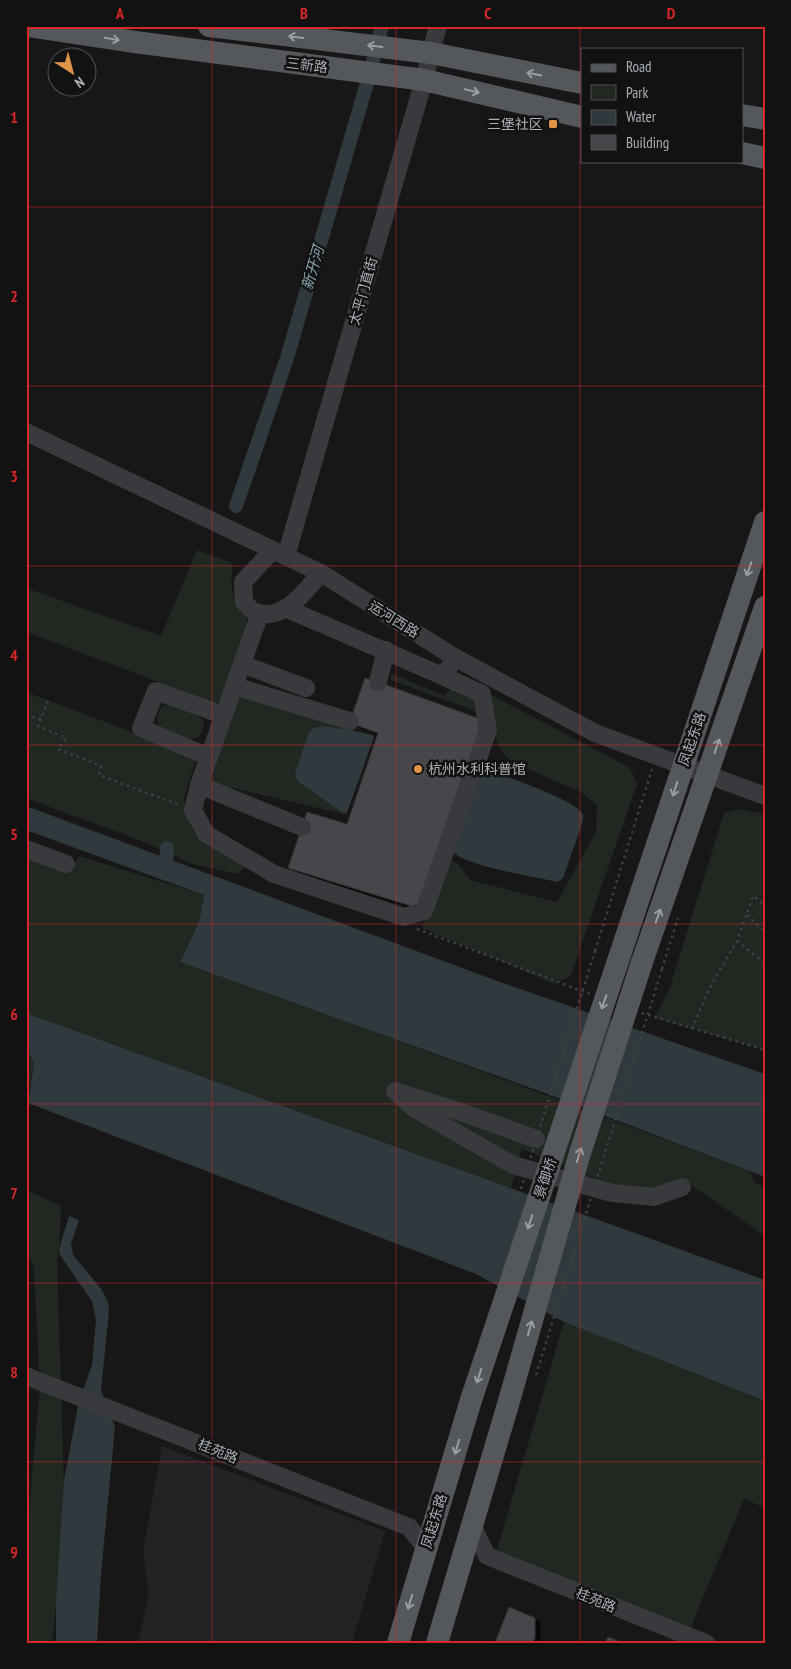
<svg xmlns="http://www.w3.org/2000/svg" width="791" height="1669" font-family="'PT Sans Narrow','Noto Sans SC',sans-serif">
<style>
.built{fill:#232325}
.green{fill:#212821}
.water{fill:#30393d}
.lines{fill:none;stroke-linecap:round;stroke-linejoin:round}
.canal{stroke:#30393d;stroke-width:14}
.building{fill:#46474b;stroke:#313134;filter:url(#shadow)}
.path{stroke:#3e4144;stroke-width:2.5;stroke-dasharray:2.5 4;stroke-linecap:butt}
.minor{stroke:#383a3d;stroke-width:18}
.major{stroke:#54575c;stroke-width:22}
.path-bridge{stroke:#3e4144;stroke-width:2.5;stroke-dasharray:2.5 4;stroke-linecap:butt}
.major-bridge{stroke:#54575c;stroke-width:22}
.oneway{stroke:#999ea5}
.grid{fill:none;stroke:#d62828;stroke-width:1;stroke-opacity:0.55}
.poi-dot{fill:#de9349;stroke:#121213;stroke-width:2}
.labels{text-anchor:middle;stroke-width:5;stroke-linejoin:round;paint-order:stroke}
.street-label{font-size:14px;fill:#aab0b7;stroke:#121213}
.poi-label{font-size:14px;fill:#aab0b7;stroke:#121213;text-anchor:end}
.water-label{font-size:15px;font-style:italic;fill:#85a2ae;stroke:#121213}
.neatline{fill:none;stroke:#d62828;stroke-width:2}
.grid-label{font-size:16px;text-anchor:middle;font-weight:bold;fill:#d62828}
</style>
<defs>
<filter id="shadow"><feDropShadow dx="5" dy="3" stdDeviation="0" flood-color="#0009"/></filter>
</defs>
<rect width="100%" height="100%" fill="#171718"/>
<!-- built -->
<path class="built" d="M162,1446L385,1531L352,1643H138L149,1593L143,1552Z"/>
<!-- green -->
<g class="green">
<path d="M197,550L233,563C231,579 230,588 237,603C242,612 247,613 247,625L222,699C219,702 216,703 211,703C199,703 170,688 159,682L26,632V588L161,636Z"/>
<path d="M391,673L444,696L461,679L630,768L637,784L571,975L555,984L422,928L428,906L448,859C461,863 462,870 470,880L557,902L596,832L597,805L581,792L521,766L507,758L499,747L493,731L480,713L391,680Z"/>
<path d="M26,692L137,734L196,760L184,797L186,815L192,828L200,842L233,858L245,867L236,874L193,864L144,842L26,798Z"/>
<path d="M248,697L372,735C356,731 322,722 309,732L295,773L300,783L344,814L211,783L209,777L237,698Z"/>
<path d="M170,704C179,708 205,714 204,725C204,729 201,734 199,737L188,740C171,733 147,729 162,706Z"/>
<path d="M737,809L765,814V1050L655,1018L670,987L724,813Z"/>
<path d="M79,856L204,895L199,922L180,962L405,1043L750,1171L755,1182L765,1188V1236L682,1179L650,1189L614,1186L522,1149L511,1188L26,1013V857L68,872Z"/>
<path d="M26,1049L34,1063L26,1105Z"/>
<path d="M26,1190L61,1206L59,1249L57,1259L65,1520L52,1643H26V1540L40,1388L34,1267L26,1251Z"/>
<path d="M564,1322L765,1401V1508L744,1499L687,1636L493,1563Z"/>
</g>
<!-- water -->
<g class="water">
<path d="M321,726L345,729L372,735L374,737L347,813L344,814L300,783L296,778L295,773L309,732L314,728Z"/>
<path d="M482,768C501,775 573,799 582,813C584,817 583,820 582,824L563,878L557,882L553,881C532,876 463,866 451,850Z"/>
<path d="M26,806L500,982L765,1074V1177L553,1096L180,962L199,922L204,895L26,830Z"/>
<path d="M26,1013L765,1280V1401L564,1322L476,1274L28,1103L34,1063L26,1048Z"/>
<path d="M69,1216L79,1220L71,1244L73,1255L102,1290L108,1302L109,1311L101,1390L115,1427L101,1574L97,1643H56V1603L64,1480L79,1401L92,1365L96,1320L92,1301L60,1255L59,1249Z"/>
</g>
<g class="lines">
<!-- canal -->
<g class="canal">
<path d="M236,506L287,358L369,76L382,26"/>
<path d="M166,867L167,848"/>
</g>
</g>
<!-- building -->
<g class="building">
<path d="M365,678L378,682L480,719L484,731L421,909L288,868L307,812L347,824L378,733L353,724L350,721Z"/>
<path d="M509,1607L535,1618V1638L533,1643H495Z"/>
<path d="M608,1637L623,1643H605Z"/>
</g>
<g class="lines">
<!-- path -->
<g class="path">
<path d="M48,701L38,726L66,738L58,749L101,766L99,775L179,805"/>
<path d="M26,715L41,719"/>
<path d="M747,915L765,932"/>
<path d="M417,929L590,994"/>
<path d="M737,941L763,962L765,961"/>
<path d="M595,951L652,769"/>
<path d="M662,969L678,918"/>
<path d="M642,1013L765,1050"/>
<path d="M692,1029L710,987L737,941L753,896L765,905"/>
</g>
<!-- minor -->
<g class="minor">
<path d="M26,432L321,573L454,657L595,733L765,796"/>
<path d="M273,550L243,582L244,602C247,605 251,610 255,612C283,623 305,591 321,573"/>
<path d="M286,556L424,80L438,26"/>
<path d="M285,608L445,677L449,667"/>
<path d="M260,613L199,785L193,810L206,834L274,874L404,917L424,911L488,730L482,694L445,677"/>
<path d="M242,664L306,688"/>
<path d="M378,682L386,650"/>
<path d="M234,686L350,721"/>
<path d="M209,757L141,728L156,691L223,715"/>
<path d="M199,785L302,827"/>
<path d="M26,849L66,864"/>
<path d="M536,1139L461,1112L395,1091L415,1109L513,1165L612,1193L654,1197L682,1187"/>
<path d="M26,1376L409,1527L426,1548"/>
<path d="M472,1525L487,1556L706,1643"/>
</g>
<!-- major -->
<g class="major">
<path d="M29,26L135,42L424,80L582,117"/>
<path d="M209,26L431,53L582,83"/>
<path d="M742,115L765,119"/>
<path d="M742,153L765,158"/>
<path d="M620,955L765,522"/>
<path d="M642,962L765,607"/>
<path d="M398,1643L471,1400"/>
<path d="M437,1643L507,1408"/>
</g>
<!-- path-bridge -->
<g class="path-bridge">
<path d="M519,1195L595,951"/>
<path d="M536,1375L662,969"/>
</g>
<!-- major-bridge -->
<g class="major-bridge">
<path d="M471,1400L620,955"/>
<path d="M507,1408L580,1153L642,962"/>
</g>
</g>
<!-- one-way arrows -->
<defs><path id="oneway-shaft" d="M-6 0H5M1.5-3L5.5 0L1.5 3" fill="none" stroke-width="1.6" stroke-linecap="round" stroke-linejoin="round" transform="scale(1.25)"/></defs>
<g class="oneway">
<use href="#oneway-shaft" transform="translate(296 37) rotate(-173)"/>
<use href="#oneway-shaft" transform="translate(112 39) rotate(9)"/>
<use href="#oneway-shaft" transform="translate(375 46) rotate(-173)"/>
<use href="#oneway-shaft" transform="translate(534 74) rotate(-169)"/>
<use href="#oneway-shaft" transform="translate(472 91) rotate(13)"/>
<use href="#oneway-shaft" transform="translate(749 569) rotate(109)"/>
<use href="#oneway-shaft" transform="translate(717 746) rotate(-71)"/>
<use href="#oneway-shaft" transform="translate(675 789) rotate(108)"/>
<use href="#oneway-shaft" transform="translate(658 916) rotate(-71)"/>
<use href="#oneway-shaft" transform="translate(604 1002) rotate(109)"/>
<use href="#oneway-shaft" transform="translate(579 1155) rotate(-73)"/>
<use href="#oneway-shaft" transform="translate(530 1222) rotate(109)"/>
<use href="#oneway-shaft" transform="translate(530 1328) rotate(-74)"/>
<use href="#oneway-shaft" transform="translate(479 1376) rotate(108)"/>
<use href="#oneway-shaft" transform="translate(457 1447) rotate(107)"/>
<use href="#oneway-shaft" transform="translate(410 1602) rotate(107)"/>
</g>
<!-- grid -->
<path class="grid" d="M212,26V1643M396,26V1643M580,26V1643M26,207H765M26,386H765M26,566H765M26,745H765M26,924H765M26,1104H765M26,1283H765M26,1462H765"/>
<!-- markers -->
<g class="poi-dot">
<rect x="548" y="119" width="10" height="10" rx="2.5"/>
<circle cx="418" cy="769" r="5"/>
</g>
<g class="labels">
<!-- street labels -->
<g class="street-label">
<text transform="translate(307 65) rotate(7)" y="5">三新路</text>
<text transform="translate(363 291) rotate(-74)" y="5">太平门直街</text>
<text transform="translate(394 619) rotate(32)" y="5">运河西路</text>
<text transform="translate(692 739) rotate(-71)" y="5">凤起东路</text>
<text transform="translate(545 1178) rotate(-71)" y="5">景御桥</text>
<text transform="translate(218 1451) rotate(22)" y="5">桂苑路</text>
<text transform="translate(434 1521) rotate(-73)" y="5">凤起东路</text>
<text transform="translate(596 1600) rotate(22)" y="5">桂苑路</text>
</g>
<!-- poi labels -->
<g class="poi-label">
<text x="543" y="129">三堡社区</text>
<text x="428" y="774" text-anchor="start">杭州水利科普馆</text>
</g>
<!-- water labels -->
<g class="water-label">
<text transform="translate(313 268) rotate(-74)" y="5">新开河</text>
</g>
</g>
<!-- border -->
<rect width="791" height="1669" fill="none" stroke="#121213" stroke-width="55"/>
<!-- legend -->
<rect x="581" y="48" width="162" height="115" fill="#121213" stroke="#4f5155"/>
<rect x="591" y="64" width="25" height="8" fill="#54575c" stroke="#4f5155"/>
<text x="626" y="72" font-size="15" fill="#aab0b7">Road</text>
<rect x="591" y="85" width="25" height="15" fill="#212821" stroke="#4f5155"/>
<text x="626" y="98" font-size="15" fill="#aab0b7">Park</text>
<rect x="591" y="110" width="25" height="15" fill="#30393d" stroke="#4f5155"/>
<text x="626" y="122" font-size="15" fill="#aab0b7">Water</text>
<rect x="591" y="135" width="25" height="15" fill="#46474b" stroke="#4f5155"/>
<text x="626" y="148" font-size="15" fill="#aab0b7">Building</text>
<!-- north arrow -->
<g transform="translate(72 72) rotate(144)"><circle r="24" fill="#121213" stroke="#4f5155"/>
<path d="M0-4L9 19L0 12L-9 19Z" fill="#de9349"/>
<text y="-8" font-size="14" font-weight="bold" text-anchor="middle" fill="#aab0b7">N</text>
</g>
<rect x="28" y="28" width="736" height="1614" class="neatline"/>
<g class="grid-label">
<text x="120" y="19">A</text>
<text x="304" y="19">B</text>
<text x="488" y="19">C</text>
<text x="671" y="19">D</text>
<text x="14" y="123">1</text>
<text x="14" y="302">2</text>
<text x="14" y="482">3</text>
<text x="14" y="661">4</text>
<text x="14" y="840">5</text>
<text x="14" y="1020">6</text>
<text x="14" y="1199">7</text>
<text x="14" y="1378">8</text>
<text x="14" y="1558">9</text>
</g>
</svg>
